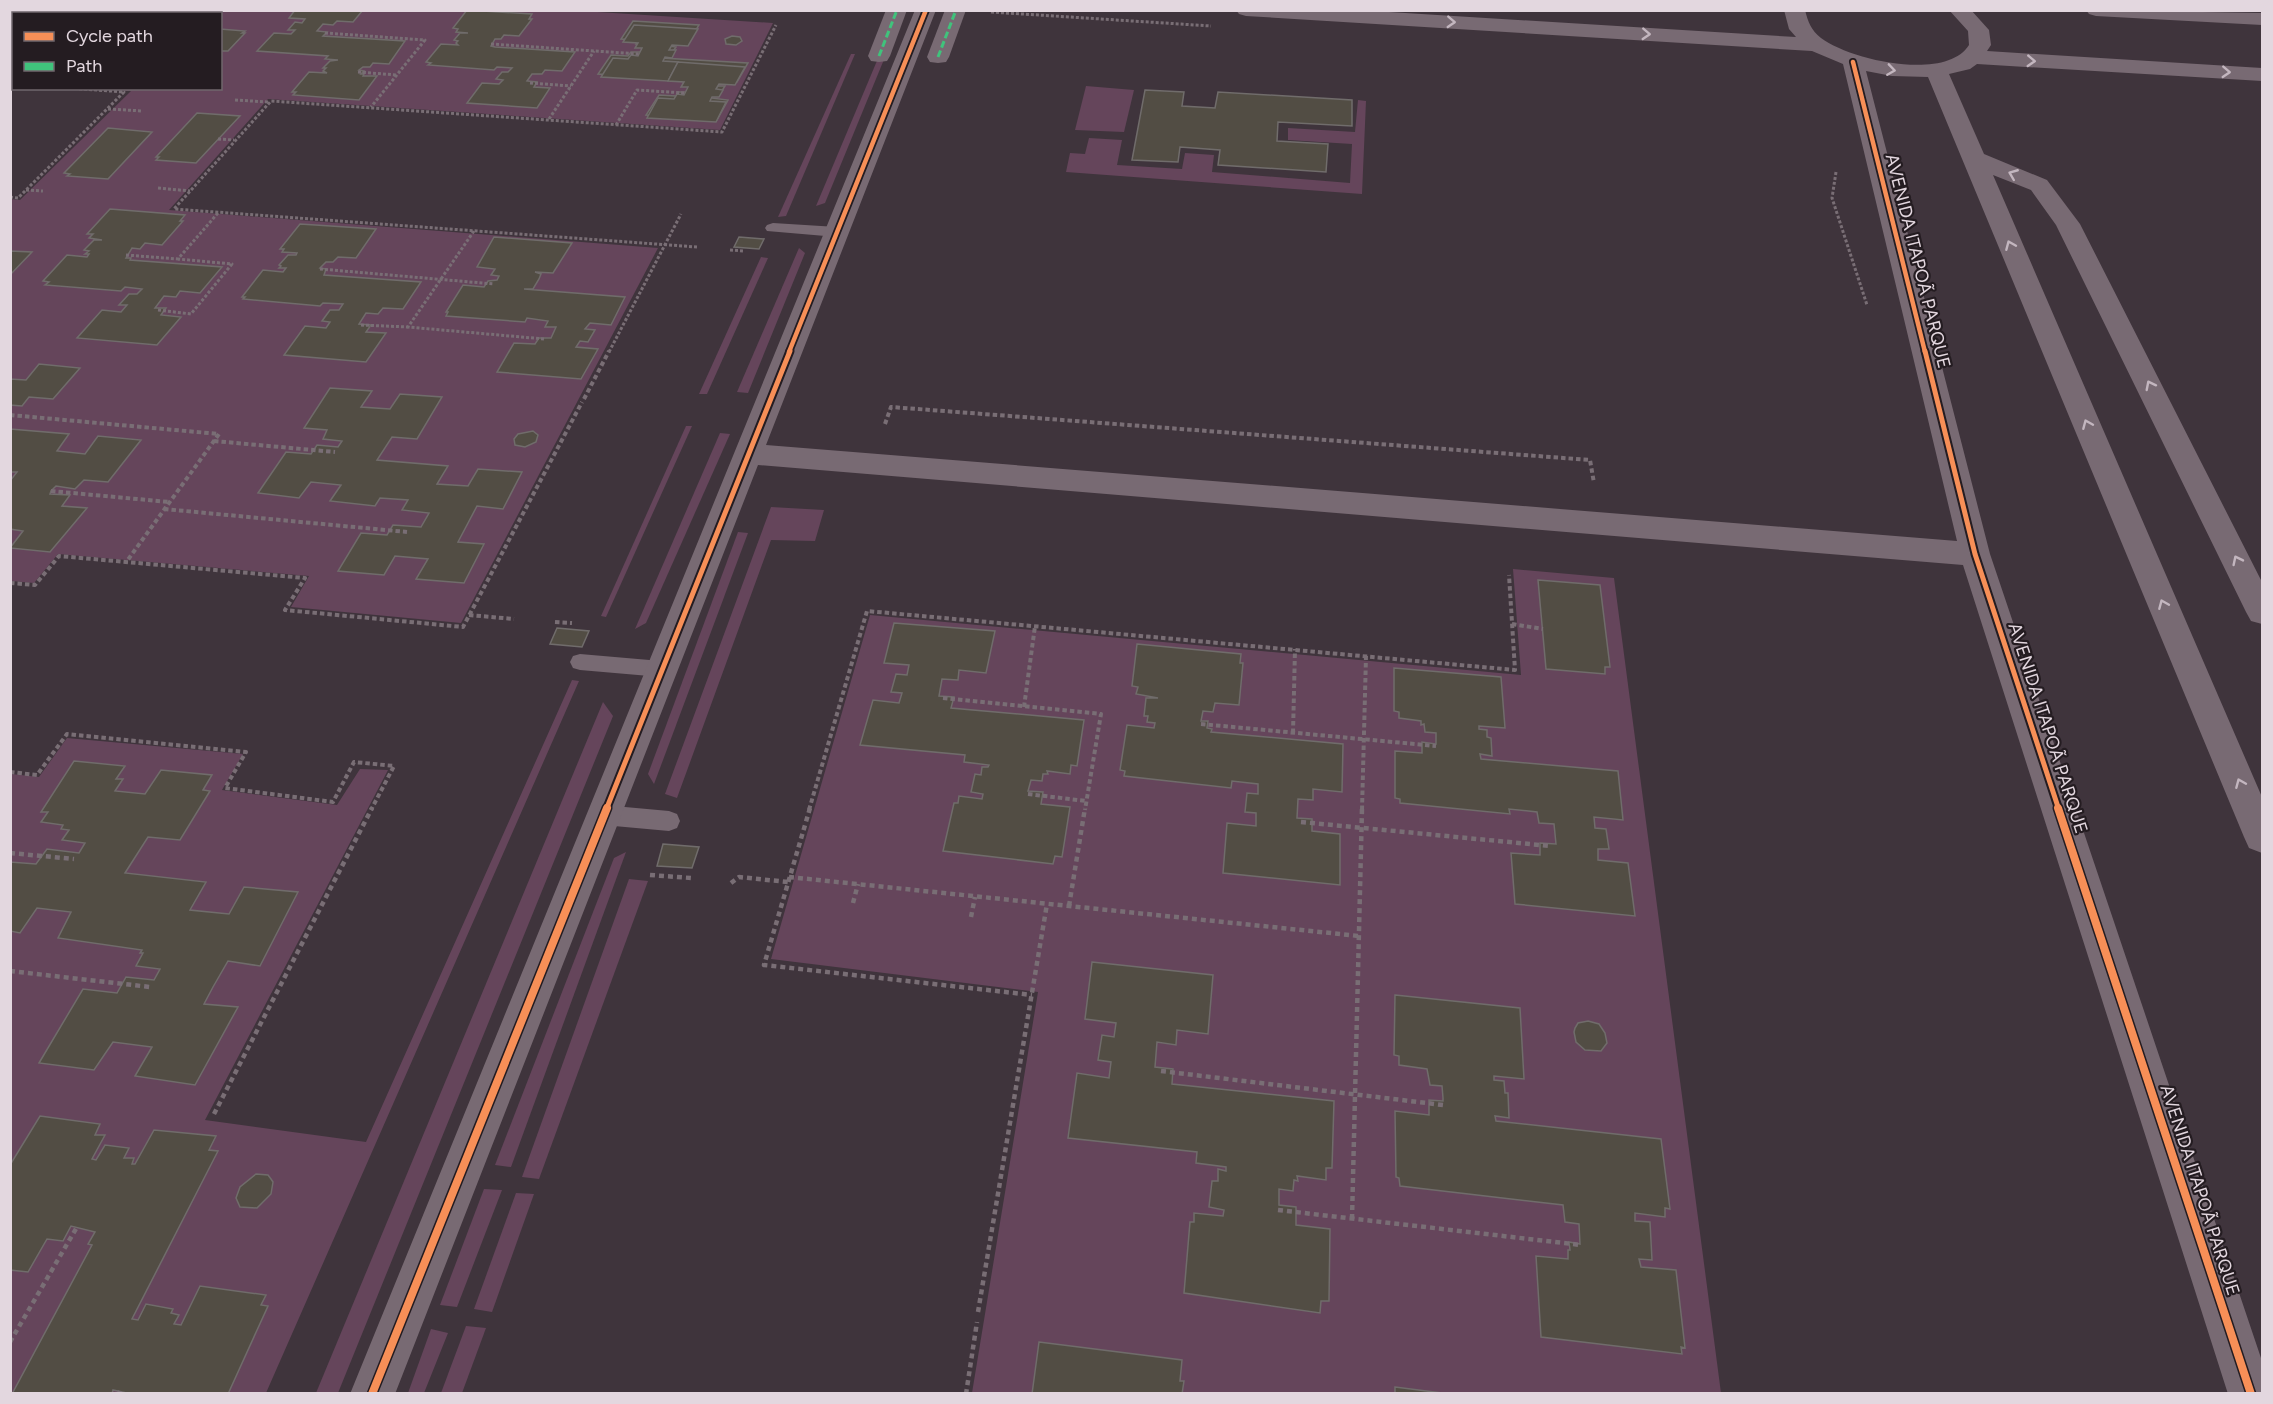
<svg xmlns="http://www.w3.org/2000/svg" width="2273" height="1404" font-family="Figtree,sans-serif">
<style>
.green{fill:#65455b}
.building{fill:#524d44;stroke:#706c6b;stroke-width:1.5}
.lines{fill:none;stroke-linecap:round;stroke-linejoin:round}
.path-far2{stroke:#796e75;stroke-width:3;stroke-dasharray:3 2;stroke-linecap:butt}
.path-far1{stroke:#796e75;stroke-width:4;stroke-dasharray:4.5 3;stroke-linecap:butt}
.path{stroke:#796e75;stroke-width:4.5;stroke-dasharray:5 4;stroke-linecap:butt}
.service{fill:#786a73;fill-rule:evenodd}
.pedestrian{fill:#786a73;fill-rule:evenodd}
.minor{fill:#786a73;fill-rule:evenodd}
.quiet{stroke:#40c37c;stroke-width:3;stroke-dasharray:7 3;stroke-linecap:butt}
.cycleway-far2-casing{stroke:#241c21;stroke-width:8}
.cycleway-far1-casing{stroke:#241c21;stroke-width:9}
.cycleway-casing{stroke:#241c21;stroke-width:11}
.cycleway-far2{stroke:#f78f57;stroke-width:4.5}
.cycleway-far1{stroke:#f78f57;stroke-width:5}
.cycleway{stroke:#f78f57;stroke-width:8}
.oneway{stroke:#c3b6bf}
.labels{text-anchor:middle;stroke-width:4.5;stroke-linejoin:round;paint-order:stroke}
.street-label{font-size:18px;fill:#e3d7df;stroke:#241c21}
</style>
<rect width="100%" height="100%" fill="#3f343c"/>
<!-- green -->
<g class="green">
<path d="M566,10L773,23L720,130L268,99L169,210L658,248L461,623L291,607L309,576L58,554L34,583L11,581L10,199L20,200L131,91L104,89L220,88V14H14L13,82H10L11,11Z"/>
<path d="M851,54H855L786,216L778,217Z"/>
<path d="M879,56L885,57L825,203L816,206Z"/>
<path d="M1086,86L1134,90L1124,132L1075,130Z"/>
<path d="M1358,100L1366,101L1362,194L1066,172L1070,153L1085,154L1089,138L1122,140L1117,165L1182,169L1185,153L1214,155L1212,172L1350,183L1352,144L1288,140V128L1355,132Z"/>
<path d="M799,248L805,253L748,393L737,392Z"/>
<path d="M761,257L768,258L707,394H699Z"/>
<path d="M686,426H692L606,617L601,616Z"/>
<path d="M720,433L730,434L646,623L635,629Z"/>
<path d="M771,507L824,510L815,541L771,540L677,798L665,794Z"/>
<path d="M738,532L748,533L654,784L648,774Z"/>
<path d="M1513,569L1614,578L1721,1393H972L1038,992L771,959L870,615L1521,675Z"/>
<path d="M572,680L579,681L266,1393L11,1394V774L39,777L67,738L243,754L222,790L337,805L360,769L388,770L205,1120L366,1142Z"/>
<path d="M603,702L613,716L338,1393H316Z"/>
<path d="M626,852L511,1167L495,1165L614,858Z"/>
<path d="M629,879L648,881L539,1179L522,1177Z"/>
<path d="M484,1189L502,1190L457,1307L440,1305Z"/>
<path d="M516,1193L534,1194L492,1312L474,1309Z"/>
<path d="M466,1326L486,1328L462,1393H441Z"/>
<path d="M431,1329L448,1333L424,1393H408Z"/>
</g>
<!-- building -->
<g class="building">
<path d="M146,10H179L175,14L143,13Z"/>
<path d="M295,10H363L353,22L337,21L333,25L323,24L317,31L327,32L323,36L405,41L389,64L373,63L370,67H363L359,70L364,71L361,74H364L363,76H377L359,100L293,95L296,92H292L309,72L327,73L323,71L326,68H323L330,61L338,60L325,59L328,56L257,51L274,33L291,34L295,30H288L295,22L302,23L305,19L289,18Z"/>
<path d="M467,10L532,14L529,19H532L519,36L504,35L501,39H495L491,46L495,47L575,52L562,71L545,70L542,74H532L527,81L537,82L534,87L550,88L537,108L467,103L482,83L499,84L503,80L496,79L502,72H508L512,68L497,67L494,70L428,65L431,63L426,62L441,44L458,45L456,43L458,41L454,40L460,33H468L456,32L458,29L453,28Z"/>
<path d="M633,21L699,25L688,43L671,42L669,46L676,47L671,54H664L662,58L748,63L737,82L720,81L717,86H725L720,94H713L711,98L728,100L717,120L646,115L659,95L676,96L678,92H688L693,84H683L685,80L598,74L611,55L628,56L631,52H641L645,44H636L639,40L621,39Z"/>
<path d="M634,25L698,29L688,46L672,45L669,50H676L672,58L665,57L663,61L678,62L668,81L601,77L613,58L628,59L631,55L638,56L642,48H635L638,43L623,42Z"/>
<path d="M220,29L245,31L242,33H245L228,51H220Z"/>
<path d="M732,36L740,37L742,41L736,45L726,44L725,39Z"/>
<path d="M678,62L745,67L735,85L719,84L716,89L723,90L719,97H712L710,101L726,102L716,122L647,118L658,98L674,99L677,94L684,95L688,87H681L684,82L668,81Z"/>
<path d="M1145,90L1184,92L1182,106L1215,108L1218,92L1352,100V126L1278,122L1277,141L1328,144L1326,172L1218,165L1220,150L1180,147L1178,162L1132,160Z"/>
<path d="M197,113L240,116L196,163L156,160L159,157H156Z"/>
<path d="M108,128L152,132L108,179L67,176L70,174L64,173Z"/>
<path d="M110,209L185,215L180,221H183L162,245L145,243L140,249L132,248L126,258H131L130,260L222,267L200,293L180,291L176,297L164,296L155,308H166L161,315L181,317L157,345L77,338L102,310L121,312L127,305H119L129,294H137L142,289L125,287L121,291L45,285L49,282L43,281L67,255L87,257L89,254H85L89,251L84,250L94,240H102L89,238L93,234H87Z"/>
<path d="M300,224L376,229L356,258L338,257L333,262H326L320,268L326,269L324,275L421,282L403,309L383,308L378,314L366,313L359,324L371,325L366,332L386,333L366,362L284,355L305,326L326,328L330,322L322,321L330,310H339L343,304L323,303L320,306L243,299L245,297H242L263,270L283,272L286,268H279L281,266L279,265L288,255H296L297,253L282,252L284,249H280Z"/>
<path d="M494,237L572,243L553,273L535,272L541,274L539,279L533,289H524L625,297L611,325L590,323L585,329L595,330L588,342L580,341L576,347L598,349L581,379L497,372L514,343L535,344L539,338H551L556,327H545L548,321L527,318L525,322L446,316L448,312H446L463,285L484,287L488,281L497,280L499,276L491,275L495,269L477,267Z"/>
<path d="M739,237L764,239L759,249L734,247Z"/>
<path d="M10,251L32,252L10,275Z"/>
<path d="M39,364L80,368L53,399L29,397L22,406L10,405V379L26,380Z"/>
<path d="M330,388L372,391L361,407L390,409L400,394L442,397L417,439L392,437L377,460L448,466L437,484L468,486L478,469L522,472L503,509L477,506L458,542L484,544L464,583L416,579L428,559L395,556L384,575L338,571L361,533L387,535L393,525L421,527L429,513L402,510L408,500L380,498L375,506L330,501L341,485L311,482L299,498L258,493L286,452L311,454L317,445L338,447L342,441L323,439L327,430L304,428Z"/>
<path d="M10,429L69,434L57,451L85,454L98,436L141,440L108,482L84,480L75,489L56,486L51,491L50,494L70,495L62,506L87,508L50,552L10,548L23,531L10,529V481L17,472H10Z"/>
<path d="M533,431L538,435L536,442L525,447L515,445L514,439L518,434Z"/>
<path d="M1538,580L1600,585L1610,667H1605V674L1546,669Z"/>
<path d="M894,623L995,631L986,673L959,670L958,680L942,679L939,696L954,697L951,708L1084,720L1077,766L1071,765L1070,774L1047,771L1048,774H1043L1042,781L1031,780L1028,791L1043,792L1041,804L1070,807L1062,857L1055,856L1053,864L943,851L954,803H958L959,796L982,799L983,794L971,792L975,774L981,775L982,767H988L989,765L964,762L965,755L860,745L873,700L899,703L902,693L891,692L896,674L907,675L909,665L884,663Z"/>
<path d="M557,628L589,631L582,647L550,644Z"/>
<path d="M1137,644L1241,654L1240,663H1243L1239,705L1215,703L1213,712L1203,711L1201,721H1208L1207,728L1212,729L1211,732L1343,744L1342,792L1313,789V800L1298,799L1297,818L1312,819V831L1340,834V885L1223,873L1227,823L1256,826V813L1245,812L1247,793L1258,794V784L1232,781L1231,788L1124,776L1125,771L1120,770L1127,725L1154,728L1155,723L1147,722L1148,716H1144L1146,698H1158L1136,694L1138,687L1132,686Z"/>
<path d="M1394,668L1501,677L1505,728L1479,726V729L1487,730V737L1491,738L1492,756L1480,754L1481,759L1618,771L1623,820L1594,817L1595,828L1606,829L1609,849H1598V860L1628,863L1635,916L1515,904L1511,853L1540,855V843L1556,844L1554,824L1539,823L1537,812L1509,809L1510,814L1400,803V799L1395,798V751L1422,753V742L1436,744V733L1425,732L1424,724L1421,725V721L1399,718V712L1394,711Z"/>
<path d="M74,761L125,766L116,779H123L115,791L145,794L161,770L212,775L203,790L210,791L180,840L148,837L125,873L206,882L190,910L229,914L244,887L298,892L260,966L228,961L213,987L204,1004L238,1007L195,1085L135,1076L152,1047L113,1042L94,1070L39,1063L83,989L117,993L126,977L154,980L160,969L136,966L143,953H140L142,950L58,938L71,912L37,908L20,933L10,931V862L36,864L47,849L79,853L85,843L62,840L69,830L61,829L63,825L41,822L48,812H41Z"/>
<path d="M663,844L699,847L692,868L657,866Z"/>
<path d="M1092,962L1213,975L1208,1034L1177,1030L1176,1045L1157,1042L1155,1067L1173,1069L1172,1084L1334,1101L1332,1168H1326V1180L1297,1176L1298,1181L1294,1180L1293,1191L1279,1189V1205L1296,1207V1225L1330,1229L1329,1301H1321L1320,1313L1184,1293L1190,1222H1194V1213L1223,1216L1224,1210L1209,1207L1212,1181H1218V1169L1226,1171V1167L1196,1163L1197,1152L1068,1138L1077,1073L1109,1078L1111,1062L1098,1060L1102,1035L1114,1037L1116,1023L1085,1019Z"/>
<path d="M1395,995L1520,1008L1524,1079L1494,1076V1080L1504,1081L1505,1093H1508L1509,1118L1495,1116L1496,1121L1661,1139L1670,1209L1665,1208V1217L1635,1213V1221L1650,1222L1652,1260L1639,1259L1641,1267L1676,1270L1685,1348L1681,1347L1682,1354L1541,1337L1536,1256L1568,1259V1250H1570L1569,1242L1580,1244L1579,1224L1565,1222L1563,1205L1400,1186L1399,1178L1396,1177L1395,1111L1429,1115V1100L1443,1101V1098L1442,1086L1430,1085L1427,1069L1399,1065V1056L1394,1055Z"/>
<path d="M1588,1021L1599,1024L1605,1033L1607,1043L1601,1051L1585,1050L1576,1042L1574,1032L1575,1028L1578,1023Z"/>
<path d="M40,1116L100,1124L95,1135H105L92,1159L96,1160L105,1145L129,1148L124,1158H134L132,1164H135L154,1130L216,1136L209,1150L218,1151L132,1319L138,1320L146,1304L173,1309L171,1313L179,1315L174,1324L181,1325L200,1286L266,1295L261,1305L268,1306L228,1394H131L113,1390L112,1394H12L92,1245L88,1244L95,1232L71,1226L63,1241L47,1239L28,1272L10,1270V1165Z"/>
<path d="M256,1174L268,1175L271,1179L273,1182L271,1194L257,1208L240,1207L236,1198L240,1187Z"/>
<path d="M1039,1342L1182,1360L1180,1381H1184L1182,1394H1032Z"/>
<path d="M1395,1387L1450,1394H1395Z"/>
</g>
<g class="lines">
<!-- path-far2 -->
<g class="path-far2">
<path d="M991,12L1211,26"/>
<path d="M325,33L425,40L371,107"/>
<path d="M491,44L639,54"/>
<path d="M358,72L397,75"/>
<path d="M530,83L571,86"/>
<path d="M10,85H14"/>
<path d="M235,100L268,102"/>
<path d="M108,109L143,111"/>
<path d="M549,119L594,51"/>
<path d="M616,125L637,90L685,93"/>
<path d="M218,139L234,140"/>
<path d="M1836,172L1832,198L1867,305"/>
<path d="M158,188L190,191"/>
<path d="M26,190L43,191"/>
<path d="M10,197L18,198L124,92L69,88"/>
<path d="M474,231L408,327L544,339"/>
<path d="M697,247L174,209L271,101L722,132L776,25"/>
<path d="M730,250L744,251"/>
<path d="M126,255L178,259L218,213"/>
<path d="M320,269L494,284"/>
<path d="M158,310L191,314L232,264L178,259"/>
<path d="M361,325L408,327"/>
<path d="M609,352L681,214"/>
</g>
<!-- path-far1 -->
<g class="path-far1">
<path d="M584,399L609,351"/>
<path d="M10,415L219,434L127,561"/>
<path d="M885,424L891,407L1590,460L1594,483"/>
<path d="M214,441L335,452"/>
<path d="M51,491L169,502"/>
<path d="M164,509L407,532"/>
<path d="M10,583L35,585L59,556L305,578L285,610L463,627L582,402"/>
<path d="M469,615L514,619"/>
<path d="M555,622L572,623"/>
<path d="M1512,624L1543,629"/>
<path d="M943,698L1101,714L1085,810"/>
<path d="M1024,707L1035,626"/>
<path d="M1201,724L1436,746"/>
<path d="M1293,733L1295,649"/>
<path d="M10,772L37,775L67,734L246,752L225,788L333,802L354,762L394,766L371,810"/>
<path d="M1028,794L1086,801"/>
<path d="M809,810L867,611L1515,670L1509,575"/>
<path d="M1362,810L1366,656"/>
</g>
<!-- path -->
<g class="path">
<path d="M810,808L764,965L1032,995"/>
<path d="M1301,822L1550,846"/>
<path d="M10,853L74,859"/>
<path d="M650,875L691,878"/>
<path d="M789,877L1359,936"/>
<path d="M731,883L739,877L788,882"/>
<path d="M853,903L858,884"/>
<path d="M1069,906L1085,808"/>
<path d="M971,917L975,897"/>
<path d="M10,971L150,987"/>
<path d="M1161,1071L1443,1105"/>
<path d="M214,1114L372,808"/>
<path d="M1278,1210L1581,1245"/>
<path d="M1352,1219L1362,808"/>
<path d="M978,1312L1047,904"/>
<path d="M10,1342L77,1227"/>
<path d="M119,1394L120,1391"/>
<path d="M966,1394L977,1322"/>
</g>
<!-- service -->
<g class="service">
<path d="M773,223L837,227L845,232L837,237L767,231L765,228L767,225Z"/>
<path d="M580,654L661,661L668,663L671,669L668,675L661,677L580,670L573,668L570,662L573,656Z"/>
<path d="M603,805L669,811L677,814L680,821L677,828L669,831L603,825L595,822L592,815L595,808Z"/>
</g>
<!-- pedestrian -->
<g class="pedestrian">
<path d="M886,10H907L890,56L887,61L879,62L871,61L868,56Z"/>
<path d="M945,10H966L949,57L946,62L938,63L930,62L927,57Z"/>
</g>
<!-- minor -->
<g class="minor">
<path d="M915,10H936L766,445L1957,541L1843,64L1812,51L1246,16L1239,14L1236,10H1357L1796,37L1789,29L1784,10H1805C1808,22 1811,30 1821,38C1850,60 1946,82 1969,45L1968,31L1949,10H1971L1989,30L1991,45L1987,51L2262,68V81L1977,64L1970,69L1949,74L1984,154L2047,180L2080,224L2262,582V624L2251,621L2246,612L2056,225L2031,190L1993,175L2262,797V853L2249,848L2244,837L1928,77L1892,76L1866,71L1990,554L2262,1361V1394H2228L1963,565L758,465L395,1394H350Z"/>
<path d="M2086,10L2262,13V25L2096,16L2089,14Z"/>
</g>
<!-- quiet -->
<g class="quiet">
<path d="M879,56L897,10"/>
<path d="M938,57L956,10"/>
</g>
<defs>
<g id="cycleway-far2">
<path d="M1853,62L1925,352"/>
<path d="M789,352L926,10"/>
</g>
<g id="cycleway-far1">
<path d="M1925,351L1975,554L2059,810"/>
<path d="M606,810L790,351"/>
</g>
<g id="cycleway">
<path d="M2058,808L2251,1394"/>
<path d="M372,1394L607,808"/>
</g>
</defs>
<!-- cycleway-far2 casing -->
<use href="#cycleway-far2" class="cycleway-far2-casing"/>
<!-- cycleway-far1 casing -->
<use href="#cycleway-far1" class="cycleway-far1-casing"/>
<!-- cycleway casing -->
<use href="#cycleway" class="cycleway-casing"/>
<!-- cycleway-far2 -->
<use href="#cycleway-far2" class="cycleway-far2"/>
<!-- cycleway-far1 -->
<use href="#cycleway-far1" class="cycleway-far1"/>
<!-- cycleway -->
<use href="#cycleway" class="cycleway"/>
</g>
<!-- one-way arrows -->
<defs><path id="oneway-chevron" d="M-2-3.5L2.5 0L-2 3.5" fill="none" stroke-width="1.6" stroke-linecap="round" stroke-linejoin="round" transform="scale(1.5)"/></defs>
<g class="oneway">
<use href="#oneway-chevron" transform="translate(1451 22) rotate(3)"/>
<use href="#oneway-chevron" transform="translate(1646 34) rotate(3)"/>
<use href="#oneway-chevron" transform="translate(2031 61) rotate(3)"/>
<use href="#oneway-chevron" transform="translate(1891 70) rotate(8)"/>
<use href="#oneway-chevron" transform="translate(2226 72) rotate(3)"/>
<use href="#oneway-chevron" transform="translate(2013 174) rotate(-158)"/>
<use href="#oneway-chevron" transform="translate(2010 245) rotate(-113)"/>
<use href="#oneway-chevron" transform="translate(2150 385) rotate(-117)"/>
<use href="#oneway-chevron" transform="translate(2087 424) rotate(-113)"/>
<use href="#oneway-chevron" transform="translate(2237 560) rotate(-116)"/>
<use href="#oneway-chevron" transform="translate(2163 604) rotate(-113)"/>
<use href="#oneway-chevron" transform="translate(2240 783) rotate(-113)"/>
</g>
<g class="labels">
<!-- street labels -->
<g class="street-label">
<text transform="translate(1918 261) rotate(76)" y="6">AVENIDA ITAPOÃ PARQUE</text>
<text transform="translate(2048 728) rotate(72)" y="6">AVENIDA ITAPOÃ PARQUE</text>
<text transform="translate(2200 1190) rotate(72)" y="6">AVENIDA ITAPOÃ PARQUE</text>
</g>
</g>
<!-- border -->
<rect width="2273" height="1404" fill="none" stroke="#e3d7df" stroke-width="24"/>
<!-- legend -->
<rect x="12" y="12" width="210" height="78" fill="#241c21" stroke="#70676d" stroke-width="1.5"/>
<rect x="24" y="32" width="30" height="9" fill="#f78f57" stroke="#70676d" stroke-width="1.5"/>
<text x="66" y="42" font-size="18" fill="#e3d7df">Cycle path</text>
<rect x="24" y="62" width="30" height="9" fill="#40c37c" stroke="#70676d" stroke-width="1.5"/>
<text x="66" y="72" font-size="18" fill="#e3d7df">Path</text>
</svg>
